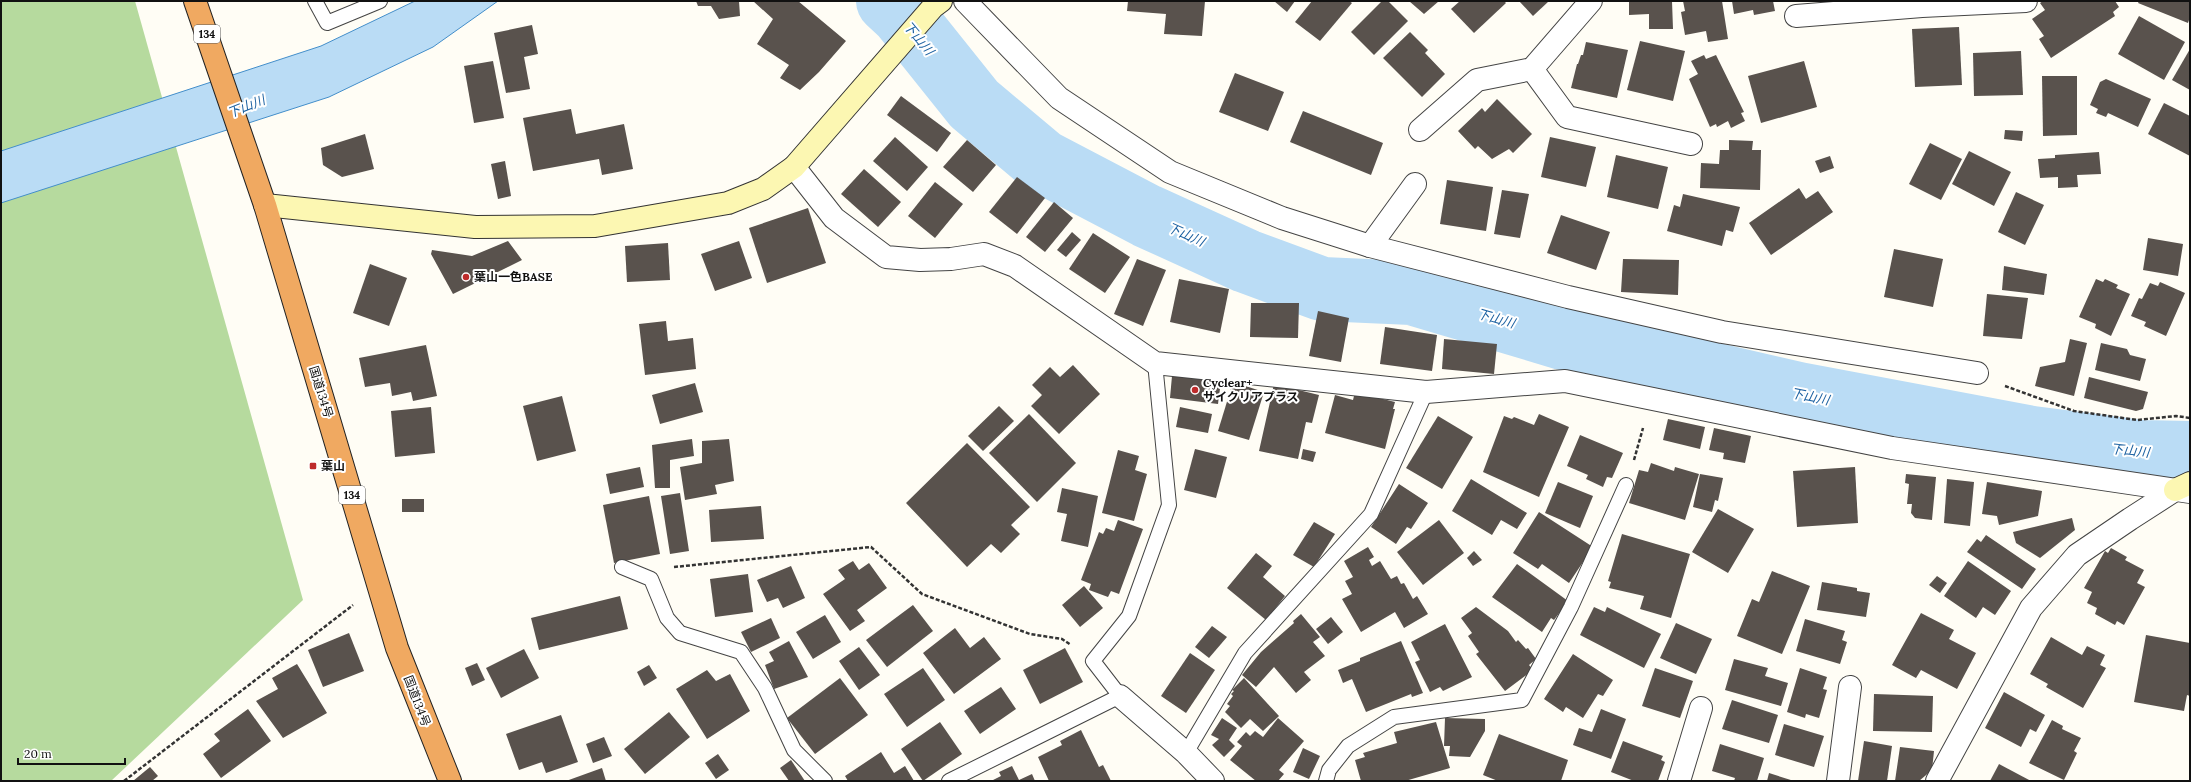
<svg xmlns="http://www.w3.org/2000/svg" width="2191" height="782" font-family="Lora,'Noto Sans JP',serif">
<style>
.forest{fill:#b6da9e}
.water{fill:#badcf5;stroke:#438eca}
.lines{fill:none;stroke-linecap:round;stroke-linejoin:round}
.river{stroke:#badcf5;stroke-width:64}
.building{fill:#59524d}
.lane-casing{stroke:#444;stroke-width:16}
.street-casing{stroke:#444;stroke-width:24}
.secondary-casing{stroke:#333;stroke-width:24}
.highway-casing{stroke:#222;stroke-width:24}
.path{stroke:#333;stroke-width:2.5;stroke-dasharray:4 2;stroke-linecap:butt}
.lane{stroke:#fff;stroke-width:14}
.street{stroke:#fff;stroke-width:22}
.secondary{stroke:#fcf7b2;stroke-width:22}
.highway{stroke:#f0a961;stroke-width:22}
.poi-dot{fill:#be2b2b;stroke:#fff;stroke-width:1.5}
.labels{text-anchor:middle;stroke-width:4;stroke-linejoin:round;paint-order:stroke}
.shield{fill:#fff;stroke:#585858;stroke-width:1}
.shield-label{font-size:11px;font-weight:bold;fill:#111}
.poi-label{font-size:12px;font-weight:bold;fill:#111;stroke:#fff;text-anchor:start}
.street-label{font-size:12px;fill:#111;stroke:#fff}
.water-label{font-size:13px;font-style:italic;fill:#1c61a1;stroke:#fff}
</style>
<rect width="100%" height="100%" fill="#fffdf5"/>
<!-- forest -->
<path class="forest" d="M1,1H135L303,600L111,781H1Z"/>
<!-- water -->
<path class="water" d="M415,1H498L433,47L329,97L1,203V151L321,46Z"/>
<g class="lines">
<!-- river -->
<path class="river" d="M888,1L902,14L974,104L1042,161L1147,216L1246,261L1322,289L1412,293L1563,338L1660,362L1798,394L2032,438L2141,452L2190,453"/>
</g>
<!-- building -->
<g class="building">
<path d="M696,1H739L740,16L719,19L711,6H698Z"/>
<path d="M753,1H798L846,41L819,72L800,90L780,78L789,65L757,44L773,19Z"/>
<path d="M1128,1H1205L1202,36L1164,34L1166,14L1127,11Z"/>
<path d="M1274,1H1295L1287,12Z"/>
<path d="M1312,1H1349L1352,3L1320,41L1295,22Z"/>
<path d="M1382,1H1388L1408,21L1374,55L1351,32Z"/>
<path d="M1409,1H1439L1424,14Z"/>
<path d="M1460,1H1504L1506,3L1474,33L1451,9Z"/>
<path d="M1519,1H1549L1533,16Z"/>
<path d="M1629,1H1672L1673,29H1649V14L1629,15Z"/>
<path d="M1683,1H1722L1728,39L1708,42L1706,31L1685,35L1681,12L1685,11Z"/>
<path d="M1732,1H1773L1775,11L1754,15L1753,10L1734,14Z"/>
<path d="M2043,1H2115L2119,7L2113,12L2115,16L2051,58L2039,39L2044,36L2032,19L2045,10L2040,3Z"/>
<path d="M2139,1H2190V17L2188,23L2138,3Z"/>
<path d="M2139,16L2185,42L2164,80L2118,54Z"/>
<path d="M532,25L538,54L524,57L530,89L506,93L494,33Z"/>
<path d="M1959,27L1962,85L1915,87L1912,29Z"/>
<path d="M1410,32L1428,50L1425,53L1445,74L1422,97L1383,58Z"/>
<path d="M1640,41L1685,51L1673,101L1627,90Z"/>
<path d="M1586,42L1628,50L1617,98L1571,88L1577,64H1578L1581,55H1583Z"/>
<path d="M2190,49V90L2172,80Z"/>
<path d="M2021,51L2023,95L1974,96L1973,53Z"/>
<path d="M1704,55L1706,59L1716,55L1744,112L1741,113L1745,121L1731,128L1728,121L1717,127L1716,124L1710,127L1689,79L1698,74L1691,61Z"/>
<path d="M493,61L504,118L474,123L464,66Z"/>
<path d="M1804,61L1817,107L1761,123L1748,76Z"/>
<path d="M1235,73L1284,92L1268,131L1219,112Z"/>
<path d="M2042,76H2077V135L2043,136Z"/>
<path d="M2106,79L2151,99L2138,127L2108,113L2106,117L2096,113L2098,109L2090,105L2100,82Z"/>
<path d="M901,96L951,133L937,152L887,115Z"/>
<path d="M1497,99L1532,134L1513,153L1509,149L1492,159L1478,146L1475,149L1458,131L1482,108L1485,112Z"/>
<path d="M2164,103L2190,116V156L2148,134Z"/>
<path d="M571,109L576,134L624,124L633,169L602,175L599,159L533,171L523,118Z"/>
<path d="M1303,111L1383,143L1371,175L1290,142Z"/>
<path d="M2005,130L2023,131L2022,141L2004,139Z"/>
<path d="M365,134L374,169L342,177L323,165L321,148Z"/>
<path d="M895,137L928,167L907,191L873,161Z"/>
<path d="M1550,137L1596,147L1586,187L1541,177Z"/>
<path d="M967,140L996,165L973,192L943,167Z"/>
<path d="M1729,140L1753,141L1752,150H1761L1760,190L1700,188L1701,163L1719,164L1720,150H1729Z"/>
<path d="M1930,143L1962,159L1941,200L1909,184Z"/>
<path d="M1969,151L2011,172L1994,206L1952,184Z"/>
<path d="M2099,152L2101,174L2077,175L2078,187L2058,188V177L2040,178L2038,159L2055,158V155Z"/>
<path d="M1616,155L1668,167L1658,209L1607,197Z"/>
<path d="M1830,156L1834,168L1820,173L1815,161Z"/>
<path d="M505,161L511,196L498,199L491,164Z"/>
<path d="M864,169L901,202L878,227L841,194Z"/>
<path d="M1017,177L1045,198L1017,234L989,212Z"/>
<path d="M1447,180L1493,187L1486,231L1440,224Z"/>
<path d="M935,182L963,204L935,238L908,216Z"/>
<path d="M1799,188L1806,199L1818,191L1833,212L1771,255L1749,223Z"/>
<path d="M1502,190L1529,194L1520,238L1494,234Z"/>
<path d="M2016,192L2044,205L2025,245L1998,232Z"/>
<path d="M1683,194L1740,207L1733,232L1726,230L1722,246L1667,231L1674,205L1680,207Z"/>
<path d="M1054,202L1073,218L1045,252L1026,237Z"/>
<path d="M808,208L826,263L767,283L749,228Z"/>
<path d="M1561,215L1610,232L1596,270L1547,253Z"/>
<path d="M1072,232L1081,240L1066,257L1057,250Z"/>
<path d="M1093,233L1130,257L1105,293L1069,269Z"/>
<path d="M2148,238L2183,244L2178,276L2143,270Z"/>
<path d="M508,241L522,260L453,294L431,254L432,250L472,256Z"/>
<path d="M739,241L752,278L715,291L701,254Z"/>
<path d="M668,243L670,280L627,282L625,246Z"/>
<path d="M1894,249L1943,259L1933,307L1884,297Z"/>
<path d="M1137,259L1166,270L1143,326L1114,314Z"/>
<path d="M1623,259L1679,260L1678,295L1621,292Z"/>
<path d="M370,264L407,278L389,326L353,313Z"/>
<path d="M2004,266L2047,274L2044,295L2002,290Z"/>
<path d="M1179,279L1229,289L1220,333L1170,322Z"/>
<path d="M2096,279L2103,282L2105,279L2118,285L2116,288L2130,294L2111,336L2095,328L2096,324L2079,317Z"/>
<path d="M2160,282L2185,293L2166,336L2144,326L2146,322L2131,316L2139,298L2142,299L2150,283L2158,286Z"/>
<path d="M1987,294L2028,298L2022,339L1983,336Z"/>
<path d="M1251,303H1299L1298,338L1250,337Z"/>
<path d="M1318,311L1349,318L1341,362L1309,356Z"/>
<path d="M666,321L668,341L693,338L696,369L645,375L639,324Z"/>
<path d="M1385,327L1437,335L1432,371L1380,364Z"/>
<path d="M1444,339L1497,344L1494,374L1442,369Z"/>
<path d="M2070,339L2087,343L2074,396L2035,386L2040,367L2065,362Z"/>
<path d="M2101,343L2127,349L2130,355L2146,359L2140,381L2095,370Z"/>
<path d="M426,345L437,396L413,401L411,392L392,396L390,383L365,387L359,358Z"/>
<path d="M1073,365L1100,394L1059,434L1031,406L1042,395L1032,385L1050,367L1060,377Z"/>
<path d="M1172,376L1221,381L1218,404L1170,398Z"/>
<path d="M2089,377L2148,392L2143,409L2136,411L2084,398Z"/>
<path d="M1233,382L1264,392L1249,440L1218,431Z"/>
<path d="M695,383L703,412L660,424L652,395Z"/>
<path d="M1274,384L1319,395L1312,423L1306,422L1298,459L1259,451Z"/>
<path d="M1355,392L1395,402L1393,409H1395L1385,449L1325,433L1335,395L1353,400Z"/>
<path d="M562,396L576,451L537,461L523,406Z"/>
<path d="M999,406L1014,421L983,451L968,436Z"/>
<path d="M431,407L435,453L395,457L391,411Z"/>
<path d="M1180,407L1212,414L1208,433L1176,427Z"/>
<path d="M1029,414L1076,463L1037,502L989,453Z"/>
<path d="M1539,414L1569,427L1539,497L1483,472L1504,416L1512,419L1514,417L1534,425Z"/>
<path d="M1438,416L1473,437L1442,489L1406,468Z"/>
<path d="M1668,419L1705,427L1700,449L1663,440Z"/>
<path d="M1714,428L1751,436L1745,463L1723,459L1724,453L1709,450Z"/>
<path d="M1580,435L1623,453L1612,478L1607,477L1603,487L1586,479L1588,475L1567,466Z"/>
<path d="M692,439L694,456L670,460V488H655L652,445Z"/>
<path d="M729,439L734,481L715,485L717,494L685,500L680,467L702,463V441Z"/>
<path d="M967,443L1030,507L1011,525L1020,534L1001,553L991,544L967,567L906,503Z"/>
<path d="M1195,449L1227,457L1216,498L1184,490Z"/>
<path d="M1303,449L1316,452L1313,462L1301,459Z"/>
<path d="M1118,450L1139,456L1135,470L1147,474L1134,521L1102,513Z"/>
<path d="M1651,463L1674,471L1675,467L1699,474L1685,520L1629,503L1639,470L1648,472Z"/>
<path d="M640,467L644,487L610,494L606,474Z"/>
<path d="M1855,467L1858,523L1797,527L1793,471Z"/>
<path d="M1700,474L1723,478L1718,501L1715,500L1712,512L1693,507Z"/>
<path d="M1906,474L1936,477L1932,520L1915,518L1911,513L1912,504H1907L1909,484L1905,483Z"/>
<path d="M1471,479L1527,513L1517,529L1501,520L1492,535L1452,511Z"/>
<path d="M1947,479L1974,482L1970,526L1944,523Z"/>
<path d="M1558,482L1593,496L1580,528L1545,513Z"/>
<path d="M1987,482L2042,491L2038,516L1999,525L1997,516L1982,514Z"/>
<path d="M1399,484L1428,503L1411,529L1407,527L1396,544L1371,527Z"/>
<path d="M1062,488L1098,496L1088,547L1061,541L1067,514L1057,512Z"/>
<path d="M680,493L689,551L670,554L661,496Z"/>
<path d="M649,496L660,554L614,563L603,505Z"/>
<rect x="402" y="499" width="22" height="13"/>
<path d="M761,506L764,539L711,542L709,510Z"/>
<path d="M1718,509L1754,529L1728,573L1692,552Z"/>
<path d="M1539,512L1593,547L1569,583L1542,564L1538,569L1513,553Z"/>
<path d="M2072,518L2075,530L2040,558L2016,543L2013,532Z"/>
<path d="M1118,520L1143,529L1119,594L1111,591L1108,597L1089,590L1091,584L1081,580L1099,532L1103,534L1106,528L1114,531Z"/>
<path d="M1439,520L1464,553L1423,585L1397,552Z"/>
<path d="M1314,522L1335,534L1314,567L1293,555Z"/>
<path d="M1622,534L1690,554L1671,618L1640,609L1644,596L1609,588L1611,582L1608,581Z"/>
<path d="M1986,535L2036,569L2022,589L1967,552L1977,539L1981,542Z"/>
<path d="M1368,547L1374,557L1369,560L1372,566L1380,561L1391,579L1397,576L1401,584L1404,583L1413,599L1417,596L1428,614L1404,628L1395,612L1361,632L1342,599L1352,594L1345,581L1353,577L1344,561Z"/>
<path d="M2111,548L2127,557L2125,560L2144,570L2137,583L2145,587L2124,625L2117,621L2115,625L2095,614L2097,608L2087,603L2092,592L2084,588L2105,551L2108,553Z"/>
<path d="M1474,551L1482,560L1473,566L1467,558Z"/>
<path d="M1256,553L1272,566L1263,577L1285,596L1266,620L1227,588Z"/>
<path d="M853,561L859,570L869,563L887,588L857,610L865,621L850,631L823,594L845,579L838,570Z"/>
<path d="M1968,561L2011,591L1995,615L1983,607L1976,618L1944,596Z"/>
<path d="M1517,564L1568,601L1554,620L1551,618L1542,632L1492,597Z"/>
<path d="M791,566L805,598L783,608L778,598L767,602L757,580Z"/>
<path d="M1772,571L1810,586L1782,654L1737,636L1752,599L1759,602Z"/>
<path d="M748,574L753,612L715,617L710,579Z"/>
<path d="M1937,576L1947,583L1940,593L1929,585Z"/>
<path d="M1822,582L1857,588V591L1870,593L1866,617L1817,610Z"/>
<path d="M1084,586L1103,608L1080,627L1062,605Z"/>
<path d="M620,596L628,629L539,650L531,618Z"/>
<path d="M913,605L933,631L887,667L866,640Z"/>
<path d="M1476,607L1508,631L1516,642L1518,640L1526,649L1528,648L1536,659L1529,665L1533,670L1505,691L1476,654L1479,652L1468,636L1472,633L1461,618Z"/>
<path d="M1594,607L1605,612L1607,607L1661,634L1644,668L1580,635Z"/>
<path d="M1921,613L1954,630L1949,639L1976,653L1957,689L1921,670L1916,678L1892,665Z"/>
<path d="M1301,614L1320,637L1313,642L1325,656L1304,672L1311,680L1296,693L1274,667L1256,687L1242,675L1261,652L1294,623L1293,621Z"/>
<path d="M825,615L841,642L813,659L796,632Z"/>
<path d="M1331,617L1343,632L1328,644L1316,629Z"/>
<path d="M771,618L780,638L751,652L741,632Z"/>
<path d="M1805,619L1845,631L1842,640L1847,642L1840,664L1796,651Z"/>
<path d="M1676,623L1712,639L1696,674L1660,658Z"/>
<path d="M1445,624L1472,677L1443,691L1440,687L1430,692L1415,662L1420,660L1411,642Z"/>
<path d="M1212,626L1227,637L1209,658L1195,647Z"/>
<path d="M955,628L970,648L984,637L1001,659L954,694L923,653Z"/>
<path d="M349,633L364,671L323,687L308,650Z"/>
<path d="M2146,635L2190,643V696L2187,695L2184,711L2134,702Z"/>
<path d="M2051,637L2082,655L2087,646L2105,655L2100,665L2106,668L2083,708L2046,687L2048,684L2030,674Z"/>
<path d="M789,641L808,677L774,689L765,665L774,661L769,652Z"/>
<path d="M1401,641L1423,693L1412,697L1411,694L1366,712L1352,679L1343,683L1338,670L1360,661V658Z"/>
<path d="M859,647L880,675L859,690L839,661Z"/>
<path d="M1065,648L1083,682L1040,704L1023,670Z"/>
<path d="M524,649L539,678L501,698L486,668Z"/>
<path d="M1190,653L1215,670L1186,713L1161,696Z"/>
<path d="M1573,654L1613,680L1603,696L1598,694L1583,718L1566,707L1563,712L1544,699Z"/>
<path d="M1734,659L1768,668L1765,676L1788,683L1781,706L1725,690Z"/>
<path d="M477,663L485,680L472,686L465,668Z"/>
<path d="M297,664L327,713L283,738L256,701L278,689L272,678Z"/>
<path d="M649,665L657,678L644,686L637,672Z"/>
<path d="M923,668L945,700L907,727L884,694Z"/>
<path d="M1655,668L1693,681L1680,718L1642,706Z"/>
<path d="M1800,668L1827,677L1823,689L1827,690L1819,718L1806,714L1805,718L1787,712Z"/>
<path d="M707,670L716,681L730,674L750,711L707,739L676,689Z"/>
<path d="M840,678L868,715L815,754L787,718Z"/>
<path d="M1244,678L1279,716L1263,731L1250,719L1241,728L1225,712L1230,706L1227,704L1233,696L1231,694L1234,691L1232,690Z"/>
<path d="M1001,687L1016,709L980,734L964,711Z"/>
<path d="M2004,692L2045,715L2036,732L2030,729L2021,747L1985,728Z"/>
<path d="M1874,694L1933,696L1932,732L1873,731Z"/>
<path d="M1732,700L1778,715L1769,743L1722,729Z"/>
<path d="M248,709L271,741L221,778L203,754L220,741L214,734Z"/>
<path d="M1601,709L1626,719L1611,759L1573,745L1579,728L1592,732Z"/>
<path d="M669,712L690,737L645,774L624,749Z"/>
<path d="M561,715L578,762L546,773L542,762L519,770L506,734Z"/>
<path d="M1222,718L1237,728L1229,740L1235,746L1224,757L1212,745L1219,739L1211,735Z"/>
<path d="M1278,718L1304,741L1279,770L1284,774L1278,781H1256L1230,760L1242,746L1237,742L1246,732L1250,736L1255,731L1263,737Z"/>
<path d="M1445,718L1485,719V731L1470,757L1449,756L1450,746H1444Z"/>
<path d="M2052,720L2063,726L2062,729L2081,738L2074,751L2077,753L2064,780L2029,763Z"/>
<path d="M940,722L962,754L923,781L901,749Z"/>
<path d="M1436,722L1450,768L1405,781H1361L1355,760L1365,757L1363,753L1397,743L1394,732Z"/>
<path d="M1784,724L1824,736L1814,767L1775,755Z"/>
<path d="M1081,730L1099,767L1103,765L1111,781H1049L1038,757L1062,745L1060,741Z"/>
<path d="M1499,734L1568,760L1561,781H1498L1483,775Z"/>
<path d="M604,737L612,756L593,763L586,744Z"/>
<path d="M1623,741L1663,756L1661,760L1665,762L1658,781H1634L1611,772Z"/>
<path d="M1864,741L1892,746L1887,781H1858Z"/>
<path d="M1720,744L1764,758L1757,781H1734L1735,778L1712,771Z"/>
<path d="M1900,747L1934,751L1932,770L1919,781H1895Z"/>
<path d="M1303,748L1320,756L1309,779L1293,772Z"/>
<path d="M881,752L894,773L905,766L914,781H848L845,776Z"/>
<path d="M718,754L729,770L716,779L705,763Z"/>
<path d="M791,760L805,781H789L780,768Z"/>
<path d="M1999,764L2031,781H1990Z"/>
<path d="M1012,766L1019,780L1032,774L1035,781H991L1001,776L999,772Z"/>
<path d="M150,767L158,776L152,781H133Z"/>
<path d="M602,768L606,781H566Z"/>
<path d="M1769,773L1794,781H1767Z"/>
</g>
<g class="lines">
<defs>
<g id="lane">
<path d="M315,1L327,23L380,1"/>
<path d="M622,567L651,579L667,618L680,633L741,652L765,688L794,750L825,781"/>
<path d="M1186,753L1245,653L1371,514L1426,392"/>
<path d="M949,781L1120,696L1093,661L1129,616L1169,505L1155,363"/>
<path d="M1326,781L1329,770L1348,746L1394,717L1522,700L1571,607L1626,485"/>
</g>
<g id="street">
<path d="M965,1L1059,98L1170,172L1282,218L1370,246L1568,297L1722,332L1977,373"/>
<path d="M1796,16L1922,6L2026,1"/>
<path d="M1532,69L1567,117L1691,144"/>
<path d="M1420,130L1477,80L1532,69L1591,1"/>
<path d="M794,167L834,218L886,257L920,260L951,259L984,254L1015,266L1155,363L1426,392L1565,381L1892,448L2190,492"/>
<path d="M1370,246L1415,184"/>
<path d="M1120,696L1186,753L1213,781"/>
<path d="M1679,781L1701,708"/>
<path d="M1838,781L1850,687"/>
<path d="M1937,781L2031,608L2077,555L2130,519L2175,490"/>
</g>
<g id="secondary">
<path d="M265,205L475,227L595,226L728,203L763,189L794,167L933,7L941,1"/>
<path d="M2175,490L2190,483"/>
</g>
<path id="highway" d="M195,1L265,205L397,648L450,781"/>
</defs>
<!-- lane casing -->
<use href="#lane" class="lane-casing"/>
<!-- street casing -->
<use href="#street" class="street-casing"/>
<!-- secondary casing -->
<use href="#secondary" class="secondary-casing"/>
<!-- highway casing -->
<use href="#highway" class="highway-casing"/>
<!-- path -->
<g class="path">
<path d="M2005,386L2074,411L2137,420L2176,416L2190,418"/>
<path d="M1634,460L1643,428"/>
<path d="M674,567L871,547L922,594L1030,634L1062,639L1071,645"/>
<path d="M124,781L353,605"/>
</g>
<!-- lane -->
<use href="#lane" class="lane"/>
<!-- street -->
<use href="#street" class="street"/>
<!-- secondary -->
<use href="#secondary" class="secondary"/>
<!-- highway -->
<use href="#highway" class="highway"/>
</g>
<!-- markers -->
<g class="poi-dot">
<circle cx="466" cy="277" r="4"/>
<circle cx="1195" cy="390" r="4"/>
<rect x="309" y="462" width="8" height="8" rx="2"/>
</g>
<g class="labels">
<!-- shield labels -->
<g class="shield">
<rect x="194" y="25" width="26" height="18" rx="3"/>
<rect x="339" y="486" width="26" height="18" rx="3"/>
</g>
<g class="shield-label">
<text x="207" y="38">134</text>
<text x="352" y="499">134</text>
</g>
<!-- poi labels -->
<g class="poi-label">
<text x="474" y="281">葉山一色BASE</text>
<text x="1203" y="387">Cyclear+<tspan x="1203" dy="14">サイクリアプラス</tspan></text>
<text x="321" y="470">葉山</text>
</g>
<!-- street labels -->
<g class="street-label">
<text transform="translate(321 392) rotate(73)" y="4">国道134号</text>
<text transform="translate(417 701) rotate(69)" y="4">国道134号</text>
</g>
<!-- water labels -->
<g class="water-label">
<text transform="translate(919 38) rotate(50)" y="5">下山川</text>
<text transform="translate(246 106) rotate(-22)" y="5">下山川</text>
<text transform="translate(1186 234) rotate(24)" y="5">下山川</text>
<text transform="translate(1496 318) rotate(16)" y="5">下山川</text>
<text transform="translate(1810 396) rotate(11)" y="5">下山川</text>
<text transform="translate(2130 450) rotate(6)" y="5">下山川</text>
</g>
</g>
<!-- border -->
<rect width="2191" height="782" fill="none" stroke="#111111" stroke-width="4"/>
<!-- scale -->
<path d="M18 758v6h107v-6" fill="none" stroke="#111111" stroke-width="2"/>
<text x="24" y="758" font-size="12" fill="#111111" stroke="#ffffff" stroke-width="3" paint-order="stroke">20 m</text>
</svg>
